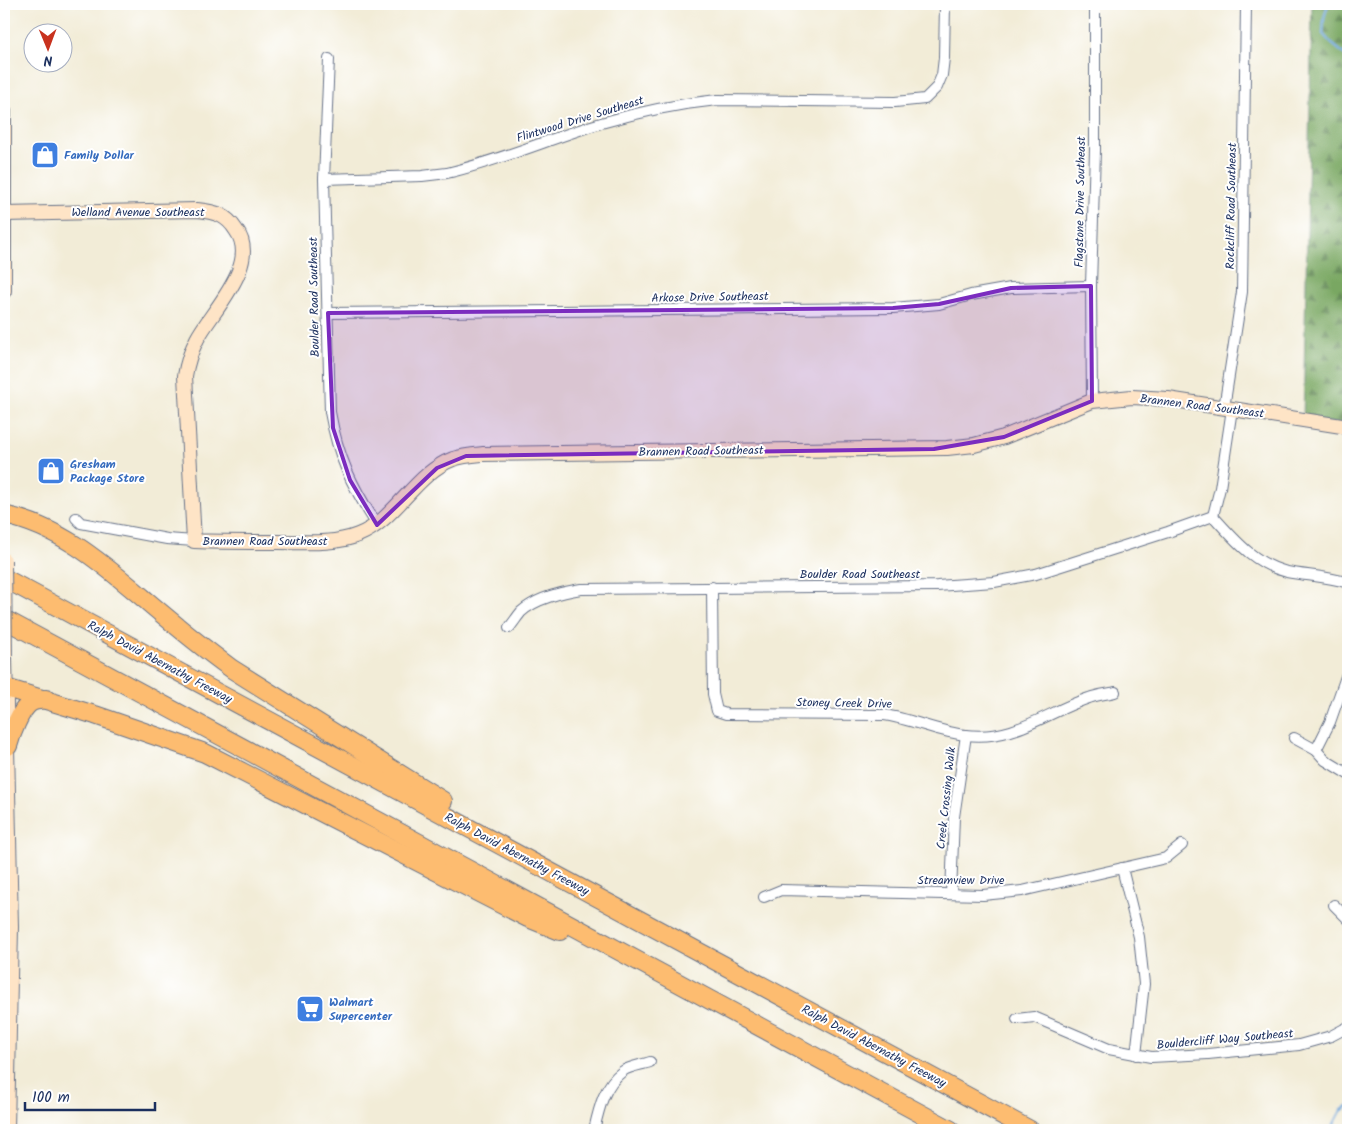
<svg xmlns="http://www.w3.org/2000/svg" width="1352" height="1134" font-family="Kalam,sans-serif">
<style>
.forest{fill:url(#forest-firs);stroke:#4a6b60}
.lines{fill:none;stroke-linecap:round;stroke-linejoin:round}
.stream{stroke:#6ca5dc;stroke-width:2.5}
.street-casing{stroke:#667188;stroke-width:12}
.secondary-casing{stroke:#667188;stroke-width:16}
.highway-casing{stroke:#667188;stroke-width:20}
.street{stroke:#fff;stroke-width:10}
.secondary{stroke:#fee4c6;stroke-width:14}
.highway{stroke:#fdbc70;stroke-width:18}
.secondary-bridge-casing{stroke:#667188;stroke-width:16;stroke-linecap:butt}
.secondary-bridge{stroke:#fee4c6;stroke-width:14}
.marked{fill:#7b2cbf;fill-opacity:0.2;stroke:#7b2cbf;stroke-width:4;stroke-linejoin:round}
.labels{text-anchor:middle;stroke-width:4;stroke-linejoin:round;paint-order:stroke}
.street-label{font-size:12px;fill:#1b2f5e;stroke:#fff}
.shop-label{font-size:12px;font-weight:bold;fill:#366cbe;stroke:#fff;text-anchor:start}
</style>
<defs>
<pattern id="forest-firs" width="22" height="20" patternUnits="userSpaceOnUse" patternTransform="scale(1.25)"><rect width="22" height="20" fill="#79a762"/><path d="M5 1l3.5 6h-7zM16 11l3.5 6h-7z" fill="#628854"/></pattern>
</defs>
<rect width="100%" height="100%" fill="#fff"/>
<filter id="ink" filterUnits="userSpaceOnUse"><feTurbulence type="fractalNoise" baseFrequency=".02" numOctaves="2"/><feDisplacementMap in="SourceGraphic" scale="10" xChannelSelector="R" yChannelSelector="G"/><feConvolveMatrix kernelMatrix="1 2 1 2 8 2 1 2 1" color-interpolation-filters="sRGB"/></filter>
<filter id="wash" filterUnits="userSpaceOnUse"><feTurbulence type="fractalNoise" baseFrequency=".0096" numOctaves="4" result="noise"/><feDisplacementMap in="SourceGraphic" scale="20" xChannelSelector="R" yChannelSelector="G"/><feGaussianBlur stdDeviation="1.12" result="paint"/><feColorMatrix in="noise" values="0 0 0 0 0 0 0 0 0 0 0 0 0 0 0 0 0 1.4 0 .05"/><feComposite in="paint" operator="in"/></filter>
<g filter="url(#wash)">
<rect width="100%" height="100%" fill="#f2ecd7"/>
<!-- forest -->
<path class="forest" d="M1312,4H1348V424L1303,421Z"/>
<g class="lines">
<!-- stream -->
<g class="stream">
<path d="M1328,4L1324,18L1323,34L1331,43L1348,57"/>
<path d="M1331,1130L1341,1111L1348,1106"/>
</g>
</g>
</g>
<g filter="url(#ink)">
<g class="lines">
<defs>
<g id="street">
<path d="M329,59L324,179L330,412C338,458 352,486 377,525"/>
<path d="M324,179L422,176L447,173C499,161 549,139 601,123C639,112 678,104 717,100L895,102L925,99L937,87L942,75L944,58L945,4"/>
<path d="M328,313L893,308L939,304L971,295L1011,288L1091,286"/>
<path d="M1092,401L1091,286L1095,150V4"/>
<path d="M1224,408L1242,292L1246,4"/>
<path d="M1213,516C1234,539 1254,564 1287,572C1307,576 1328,576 1348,583"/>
<path d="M1213,516L1220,488L1232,409"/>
<path d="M76,518L81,523L167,539L194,541"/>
<path d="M712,587L713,694L717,711L726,714L884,715C912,719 939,732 966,735C1015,741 1046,712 1089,698C1097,695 1107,694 1115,692"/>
<path d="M509,628C513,623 517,617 521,612C535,599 562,592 581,589L937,586L994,582L1036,574L1168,532L1213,516"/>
<path d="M1294,738L1316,750L1325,760L1348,774"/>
<path d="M1316,750L1330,722L1348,671"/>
<path d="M1122,868L1139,937L1144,984L1136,1055"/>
<path d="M951,894L954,817L966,735"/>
<path d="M764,897L781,890L983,895L1022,891L1166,858L1182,845"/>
<path d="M1334,905L1348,919"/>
<path d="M1017,1019L1034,1017L1109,1049L1151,1057L1208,1054L1299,1045L1331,1036L1348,1027"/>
<path d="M594,1130C599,1108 604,1085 623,1071C630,1066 642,1065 650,1062"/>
</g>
<g id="secondary">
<path d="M4,111V291"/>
<path d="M4,214L197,210C215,212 226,214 236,230C261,264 212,310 197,339C191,351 187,363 185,376L194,541C222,542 250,542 278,542C304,542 333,545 358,535C396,520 415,473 453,459C462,456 473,455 483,454L947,448L974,445L1004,437L1092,401L1132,397L1168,399L1348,427"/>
<path d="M5,657L11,927L7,1130"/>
</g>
<g id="highway">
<path d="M4,515C62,527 104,565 148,602C175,625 203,648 232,669L443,801"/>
<path d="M4,578L1030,1130"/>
<path d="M4,619L951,1130"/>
<path d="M6,688L95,715L205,753L528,918L560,931"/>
<path d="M8,746C11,735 20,710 30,703C34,700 40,700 46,699"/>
</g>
</defs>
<!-- street casing -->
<use href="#street" class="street-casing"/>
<!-- secondary casing -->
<use href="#secondary" class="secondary-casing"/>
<!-- highway casing -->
<use href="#highway" class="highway-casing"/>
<!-- street -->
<use href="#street" class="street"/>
<!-- secondary -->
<use href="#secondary" class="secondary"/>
<!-- highway -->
<use href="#highway" class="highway"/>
<defs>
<path id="secondary-bridge" d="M4,560L5,657"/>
</defs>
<!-- secondary-bridge casing -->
<use href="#secondary-bridge" class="secondary-bridge-casing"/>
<!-- secondary-bridge -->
<use href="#secondary-bridge" class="secondary-bridge"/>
</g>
</g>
<!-- marked area -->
<path class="marked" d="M1091,286L1092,401L1004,437L934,449L466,456L437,468L377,525L350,480L333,428L328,313L893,308L939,304L1011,288Z"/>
<!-- icons -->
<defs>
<symbol id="shop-square" viewBox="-11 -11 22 22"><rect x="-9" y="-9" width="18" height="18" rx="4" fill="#3f7fe0" stroke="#fff"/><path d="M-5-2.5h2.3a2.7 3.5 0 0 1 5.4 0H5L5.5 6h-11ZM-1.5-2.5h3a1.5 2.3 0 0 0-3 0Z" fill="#fff"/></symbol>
<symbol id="supermarket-square" viewBox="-11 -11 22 22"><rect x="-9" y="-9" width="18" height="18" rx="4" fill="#3f7fe0" stroke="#fff"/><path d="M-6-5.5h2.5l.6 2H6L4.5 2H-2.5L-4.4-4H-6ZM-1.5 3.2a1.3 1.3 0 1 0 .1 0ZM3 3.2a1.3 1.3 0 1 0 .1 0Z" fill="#fff"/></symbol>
</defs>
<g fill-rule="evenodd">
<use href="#shop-square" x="29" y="139" width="32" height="32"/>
<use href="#shop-square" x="35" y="455" width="32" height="32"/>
<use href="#supermarket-square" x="294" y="993" width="32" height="32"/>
</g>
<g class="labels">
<!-- street labels -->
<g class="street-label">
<text transform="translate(580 119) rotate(-17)" y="4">Flintwood Drive Southeast</text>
<text transform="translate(1080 202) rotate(-89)" y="4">Flagstone Drive Southeast</text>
<text transform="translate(1231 206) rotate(-89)" y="4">Rockcliff Road Southeast</text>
<text x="138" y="216">Welland Avenue Southeast</text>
<text transform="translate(314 297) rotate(-91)" y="4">Boulder Road Southeast</text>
<text transform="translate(710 297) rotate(-1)" y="4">Arkose Drive Southeast</text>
<text transform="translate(1202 406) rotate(7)" y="4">Brannen Road Southeast</text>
<text transform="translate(701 451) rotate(-1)" y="4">Brannen Road Southeast</text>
<text x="265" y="545">Brannen Road Southeast</text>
<text x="860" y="578">Boulder Road Southeast</text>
<text transform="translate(160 662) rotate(28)" y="4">Ralph David Abernathy Freeway</text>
<text transform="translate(844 703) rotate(1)" y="4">Stoney Creek Drive</text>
<text transform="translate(946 798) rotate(-84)" y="4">Creek Crossing Walk</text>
<text transform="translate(517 854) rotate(28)" y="4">Ralph David Abernathy Freeway</text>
<text x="961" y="884">Streamview Drive</text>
<text transform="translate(1225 1039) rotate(-5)" y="4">Bouldercliff Way Southeast</text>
<text transform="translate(874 1046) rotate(28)" y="4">Ralph David Abernathy Freeway</text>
</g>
<!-- shop labels -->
<g class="shop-label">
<text x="64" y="159">Family Dollar</text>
<text x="70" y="468">Gresham<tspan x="70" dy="14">Package Store</tspan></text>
<text x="329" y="1006">Walmart<tspan x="329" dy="14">Supercenter</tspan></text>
</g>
</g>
<!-- margin -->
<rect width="1352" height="1134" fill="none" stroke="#fff" stroke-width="20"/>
<!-- north arrow -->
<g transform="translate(48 48) rotate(179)"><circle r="24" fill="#ffffff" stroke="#a4acbf"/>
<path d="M0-4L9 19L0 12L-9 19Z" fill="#c8321e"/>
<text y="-8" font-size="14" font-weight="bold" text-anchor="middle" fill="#1b2f5e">N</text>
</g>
<!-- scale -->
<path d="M25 1102v8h130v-8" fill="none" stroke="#1b2f5e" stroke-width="2.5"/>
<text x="32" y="1102" font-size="15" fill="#1b2f5e" stroke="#ffffff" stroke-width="4" paint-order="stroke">100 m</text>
</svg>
